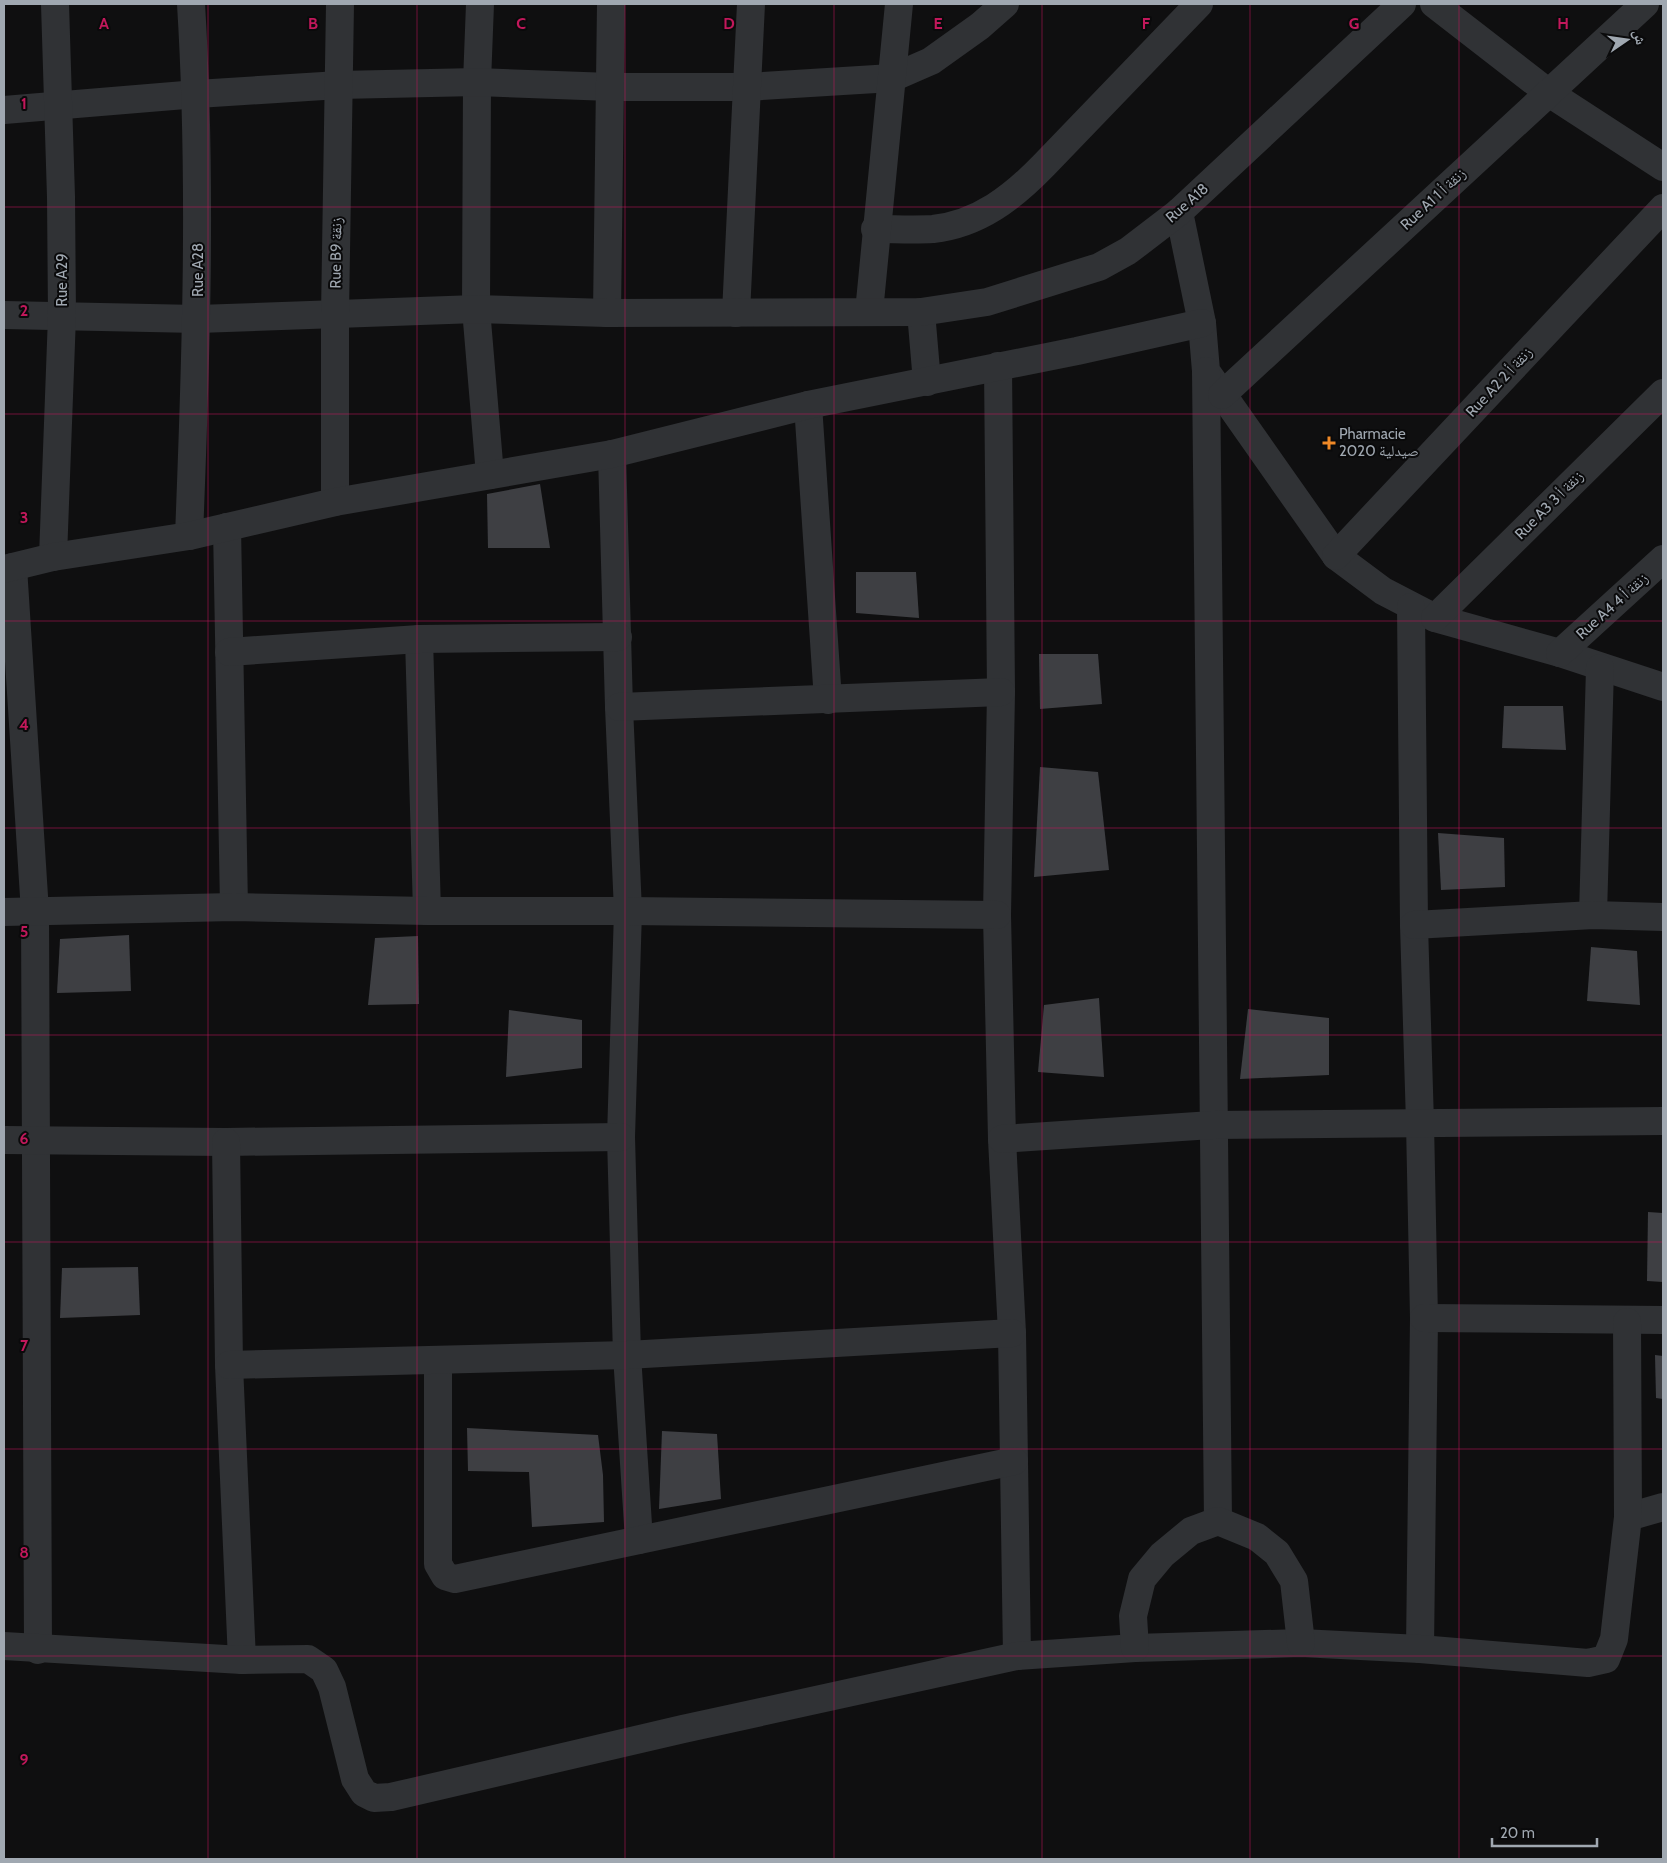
<svg xmlns="http://www.w3.org/2000/svg" width="1667" height="1863" font-family="Cabin,'Noto Naskh Arabic',sans-serif">
<style>
.building{fill:#3e3f43}
.lines{fill:none;stroke-linecap:round;stroke-linejoin:round}
.minor{stroke:#303235;stroke-width:28}
.grid{fill:none;stroke:#c2185b;stroke-width:1;stroke-opacity:0.55}
.poi-dot{fill:#f08927;stroke:#0a0a0b;stroke-width:2}
.labels{text-anchor:middle;stroke-width:4;stroke-linejoin:round;paint-order:stroke}
.street-label{font-size:15px;fill:#a0a8b1;stroke:#0a0a0b}
.poi-label{font-size:15px;fill:#a0a8b1;stroke:#0a0a0b;text-anchor:start}
.grid-label{font-size:16px;text-anchor:middle;font-weight:bold;fill:#c2185b;stroke:#0a0a0b;stroke-width:4;stroke-linejoin:round;paint-order:stroke}
</style>
<rect width="100%" height="100%" fill="#0f0f10"/>
<!-- building -->
<g class="building">
<path d="M540,484L550,548H488L487,494Z"/>
<path d="M856,572H916L919,618L856,613Z"/>
<path d="M1039,654H1098L1102,704L1040,709Z"/>
<path d="M1504,706H1563L1566,750L1502,748Z"/>
<path d="M1040,767L1098,772L1109,870L1034,877Z"/>
<path d="M1438,833L1504,838L1505,887L1441,890Z"/>
<path d="M129,935L131,991L57,993L60,939Z"/>
<path d="M418,936L419,1004L368,1005L375,938Z"/>
<path d="M1591,947L1637,951L1640,1005L1587,1001Z"/>
<path d="M1099,998L1104,1077L1038,1072L1044,1005Z"/>
<path d="M1248,1009L1329,1018V1075L1240,1079Z"/>
<path d="M509,1010L582,1020V1068L506,1077Z"/>
<path d="M1648,1212L1663,1213V1282L1647,1281Z"/>
<path d="M138,1267L140,1315L60,1318L62,1268Z"/>
<path d="M1655,1355L1663,1356V1399L1656,1398Z"/>
<path d="M467,1428L598,1435L603,1475L604,1522L532,1527L529,1472L468,1471Z"/>
<path d="M662,1431L717,1434L721,1499L659,1509Z"/>
</g>
<g class="lines">
<!-- minor -->
<g class="minor">
<path d="M480,4L477,82L476,309L490,475"/>
<path d="M1434,4L1549,93L1663,167"/>
<path d="M4,110L197,94L339,85L477,82L611,87H747L892,78L931,61L980,26L1005,4"/>
<path d="M1179,212L1202,323L1206,371L1336,556L1383,591L1435,618L1560,653L1663,687"/>
<path d="M875,229C894,229 914,230 933,229C979,224 1013,197 1044,165L1199,4"/>
<path d="M869,312L899,4"/>
<path d="M921,312L927,382"/>
<path d="M607,313L611,4"/>
<path d="M736,313L751,4"/>
<path d="M4,315L198,319L476,309L607,313L921,312L987,302L1099,267L1128,251L1179,212L1402,4"/>
<path d="M998,366L1001,692L997,915L1002,1139L1012,1333L1017,1656"/>
<path d="M1206,371L1218,1521"/>
<path d="M1222,395L1645,4"/>
<path d="M808,405L828,700"/>
<path d="M612,454L619,707L628,911L621,1137L627,1355L639,1540"/>
<path d="M335,502V314L340,4"/>
<path d="M227,527L234,907"/>
<path d="M189,536C196,359 202,181 191,4"/>
<path d="M1336,556L1663,208"/>
<path d="M53,557L62,316L61,197L55,4"/>
<path d="M13,567L35,912L38,1650"/>
<path d="M4,569L53,557L189,536L335,502L612,454L808,405L1077,351L1202,323"/>
<path d="M1411,607L1414,925L1420,1123L1424,1318L1420,1649"/>
<path d="M1435,618L1663,393"/>
<path d="M419,639L427,911"/>
<path d="M229,652L419,639L618,637"/>
<path d="M1560,653L1663,559"/>
<path d="M619,707L1001,692"/>
<path d="M4,912L234,907L427,911H628L997,915"/>
<path d="M1593,915L1600,668"/>
<path d="M1414,925L1593,915L1663,917"/>
<path d="M1002,1139L1212,1125L1663,1121"/>
<path d="M4,1140L226,1142L621,1137"/>
<path d="M226,1142L229,1365L242,1660"/>
<path d="M1424,1318L1663,1320"/>
<path d="M438,1360V1564L445,1576L455,1579L1014,1461"/>
<path d="M229,1365L627,1355L1012,1333"/>
<path d="M1628,1517L1663,1507"/>
<path d="M4,1646L242,1660L308,1659L324,1670L332,1687L355,1779L364,1793L374,1798L391,1797L683,1729L1017,1656L1135,1648L1301,1643L1420,1649L1588,1663L1606,1659L1614,1639L1628,1517L1627,1322"/>
<path d="M1135,1648L1133,1616L1142,1579L1162,1555L1191,1531L1218,1521L1257,1537L1277,1553L1294,1581L1301,1643"/>
</g>
</g>
<!-- grid -->
<path class="grid" d="M208,4V1859M417,4V1859M625,4V1859M834,4V1859M1042,4V1859M1250,4V1859M1459,4V1859M4,207H1663M4,414H1663M4,621H1663M4,828H1663M4,1035H1663M4,1242H1663M4,1449H1663M4,1656H1663"/>
<!-- markers -->
<path class="poi-dot" d="M1326.5 435.5h5v5h5v5h-5v5h-5v-5h-5v-5h5z"/>
<g class="labels">
<!-- street labels -->
<g class="street-label">
<text transform="translate(1433 199) rotate(-43)" y="5">Rue A1 زنقة أ 1</text>
<text transform="translate(1187 203) rotate(-41)" y="5">Rue A18</text>
<text transform="translate(336 253) rotate(-89)" y="5">Rue B9 زنقة</text>
<text transform="translate(198 270) rotate(-90)" y="5">Rue A28</text>
<text transform="translate(62 280) rotate(-90)" y="5">Rue A29</text>
<text transform="translate(1499 382) rotate(-47)" y="5">Rue A2 زنقة أ 2</text>
<text transform="translate(1549 505) rotate(-45)" y="5">Rue A3 زنقة أ 3</text>
<text transform="translate(1612 606) rotate(-42)" y="5">Rue A4 زنقة أ 4</text>
</g>
<!-- poi labels -->
<g class="poi-label">
<text x="1339" y="439">Pharmacie<tspan x="1339" dy="17">2020 صيدلية</tspan></text>
</g>
</g>
<g class="grid-label">
<text x="104" y="29">A</text>
<text x="313" y="29">B</text>
<text x="521" y="29">C</text>
<text x="729" y="29">D</text>
<text x="938" y="29">E</text>
<text x="1146" y="29">F</text>
<text x="1354" y="29">G</text>
<text x="1563" y="29">H</text>
<text x="24" y="109">1</text>
<text x="24" y="316">2</text>
<text x="24" y="523">3</text>
<text x="24" y="730">4</text>
<text x="24" y="937">5</text>
<text x="24" y="1144">6</text>
<text x="24" y="1351">7</text>
<text x="24" y="1558">8</text>
<text x="24" y="1765">9</text>
</g>
<!-- border -->
<rect width="1667" height="1863" fill="none" stroke="#a0a8b1" stroke-width="10"/>
<!-- north arrow -->
<g transform="translate(1627 40) rotate(77)" stroke="#0a0a0b" stroke-width="4" paint-order="stroke">
<path d="M0-4L9 19L0 12L-9 19Z" fill="#a0a8b1"/>
<text y="-8" font-size="14" font-weight="bold" text-anchor="middle" fill="#a0a8b1">ش</text>
</g>
<!-- scale -->
<path d="M1492 1838v8h105v-8" fill="none" stroke="#a0a8b1" stroke-width="2.5"/>
<text x="1500" y="1838" font-size="15" fill="#a0a8b1" stroke="#0a0a0b" stroke-width="4" paint-order="stroke">20 m</text>
</svg>
